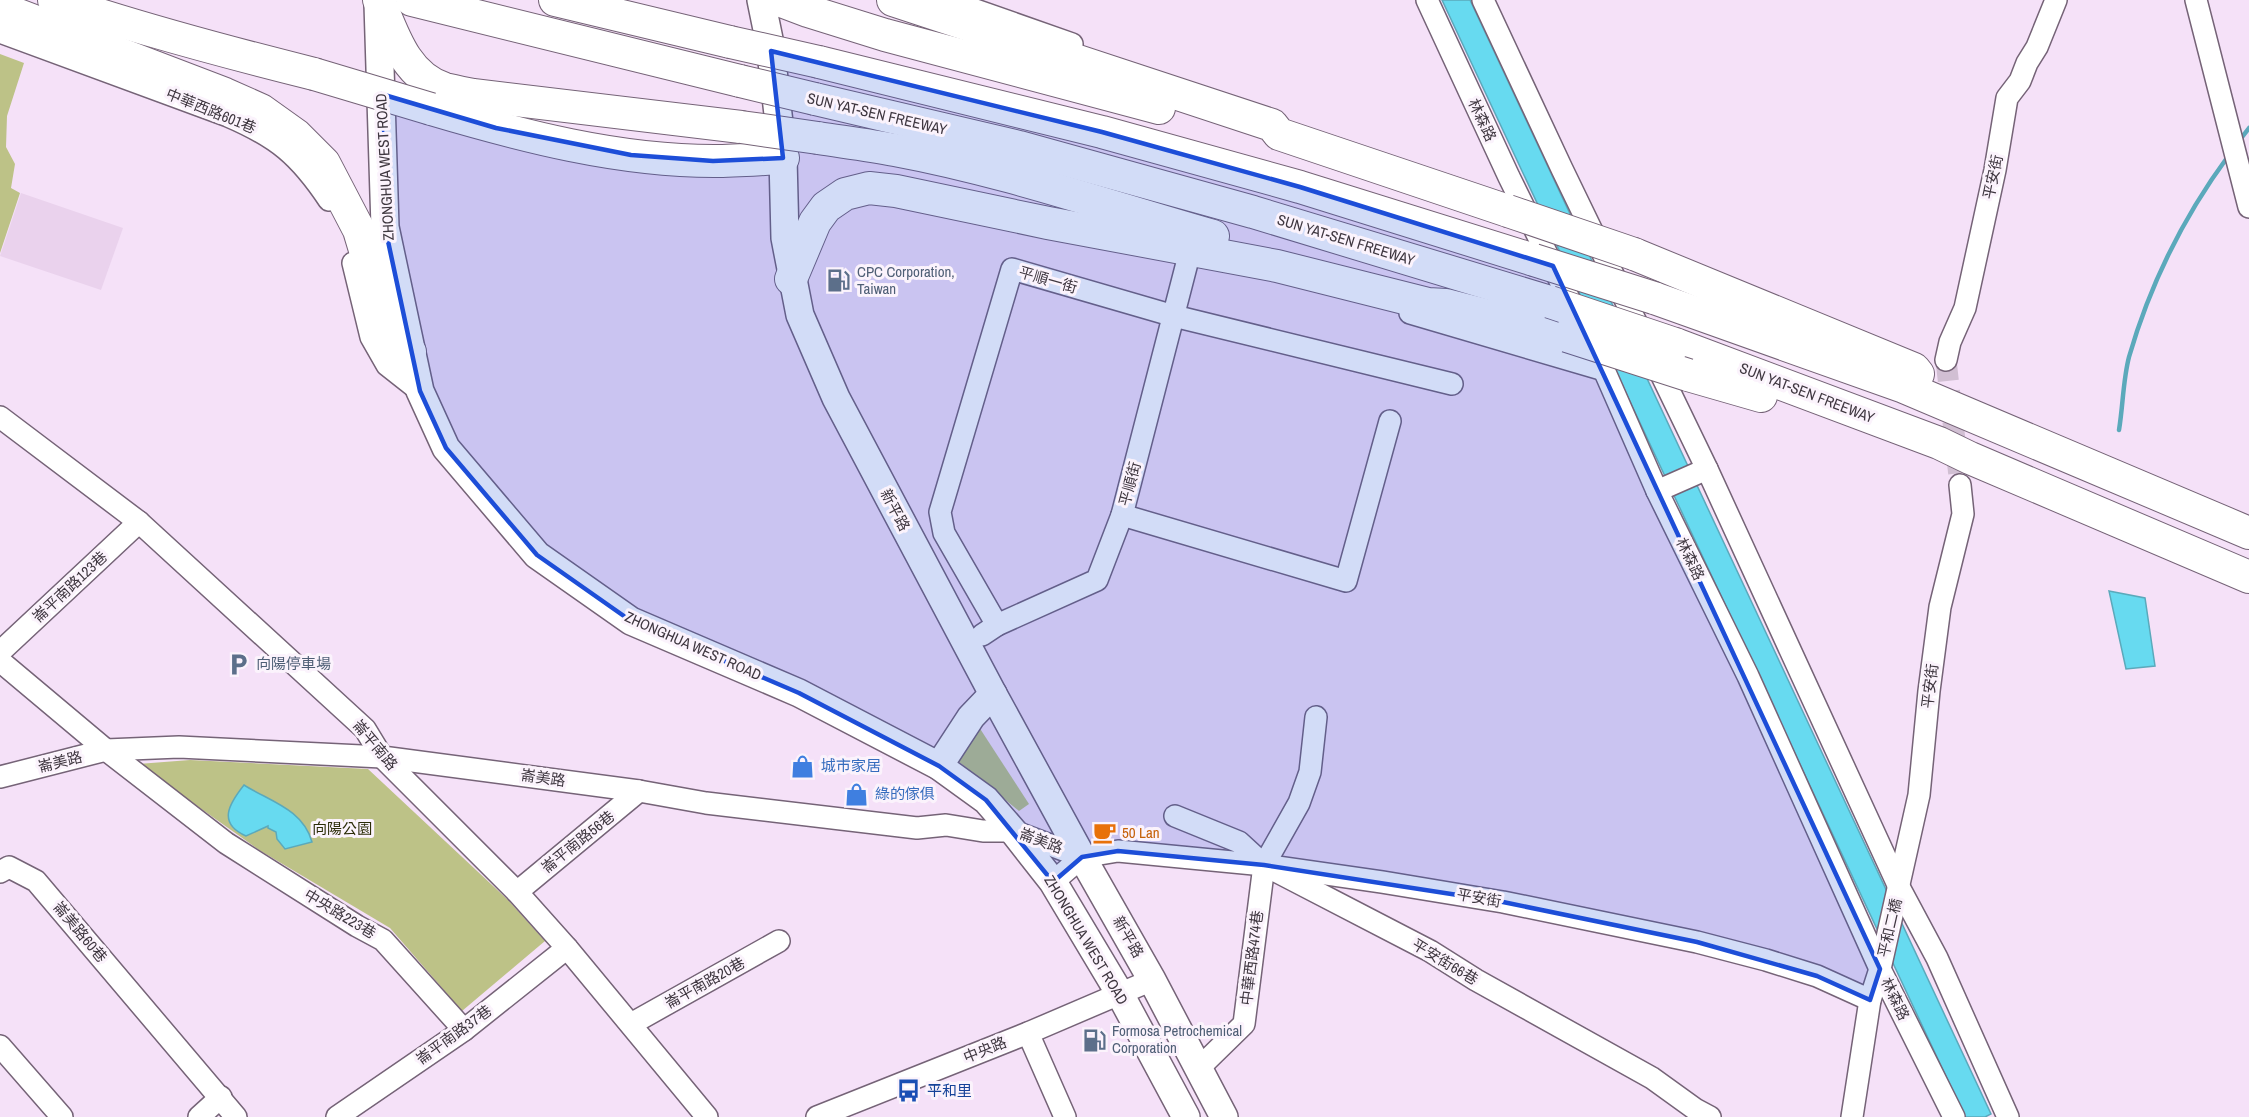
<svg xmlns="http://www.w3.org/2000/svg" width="2249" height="1117" font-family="'Archivo Narrow','Noto Sans TC',sans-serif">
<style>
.built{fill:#ead2ed}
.green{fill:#bdc287}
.water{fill:#67daf0;stroke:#5ba9bb;stroke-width:1.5}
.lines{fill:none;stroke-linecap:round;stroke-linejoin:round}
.stream{stroke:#5ba9bb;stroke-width:4.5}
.minor-tunnel{stroke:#d1bfd3;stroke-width:21;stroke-dasharray:21 10;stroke-linecap:butt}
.minor-casing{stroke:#756377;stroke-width:24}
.major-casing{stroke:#756377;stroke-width:30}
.highway-casing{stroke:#756377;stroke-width:34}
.minor{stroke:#fff;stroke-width:21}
.major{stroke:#fff;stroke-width:27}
.highway{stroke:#fff;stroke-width:32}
.highway-bridge-casing{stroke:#756377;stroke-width:34;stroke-linecap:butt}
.highway-bridge{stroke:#fff;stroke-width:32}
.marked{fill:#1d4ed8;fill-opacity:0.2;stroke:#1d4ed8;stroke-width:4.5;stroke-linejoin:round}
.labels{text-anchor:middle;stroke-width:6;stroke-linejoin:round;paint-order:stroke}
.street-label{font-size:15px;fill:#3f3740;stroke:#fbf3fc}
.service-label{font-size:15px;fill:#4e5e75;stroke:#fbf3fc;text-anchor:start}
.shop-label{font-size:15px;fill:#366cbe;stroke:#fbf3fc;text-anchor:start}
.park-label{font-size:15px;fill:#2c2d08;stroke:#fbf3fc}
.food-label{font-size:15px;fill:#c56008;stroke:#fbf3fc;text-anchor:start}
.transit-label{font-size:15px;fill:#164399;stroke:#fbf3fc;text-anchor:start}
</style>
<rect width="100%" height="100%" fill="#f5e1f8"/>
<!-- built -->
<path class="built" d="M21,193L123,228L101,290L0,256Z"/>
<!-- green -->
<g class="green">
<path d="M0,54L24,63L7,116L6,147L15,164L11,188L20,193L0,253Z"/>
<path d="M977,724L1029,804L1019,811L953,757Z"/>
<path d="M190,760L368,769L507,899L545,941L462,1011L390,928L259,850L138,764Z"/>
</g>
<!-- water -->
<g class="water">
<path d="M1442,0H1470L1991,1114L1985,1117H1965Z"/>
<path d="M2109,591L2145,598L2155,666L2126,669Z"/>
<path d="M244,785C269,801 303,809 312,842L285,849L277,839L276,832L268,828V826L246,836C217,823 229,804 244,785Z"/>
</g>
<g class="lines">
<!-- stream -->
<g class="stream">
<path d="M2239,141L2249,128"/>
<path d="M2119,430C2123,406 2123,380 2129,357C2150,284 2184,216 2229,155"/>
</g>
<!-- minor-tunnel -->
<path class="minor-tunnel" d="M1946,360L1960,485"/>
<defs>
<g id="minor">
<path d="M947,0L1072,44"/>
<path d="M1427,0L1509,177L1604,370L1657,491L1748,676L1880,969L1954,1117"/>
<path d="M1483,0L1562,169L1707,469L1899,887L1937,958L2008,1117"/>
<path d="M2196,0L2249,207"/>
<path d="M0,32L228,116C277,137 299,155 329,200"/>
<path d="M353,263L371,337L387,365L420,391"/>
<path d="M1410,313L1604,370"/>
<path d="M1946,360L1950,342L1965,308L1995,170L2007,98L2020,81L2027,63L2037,47L2056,0"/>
<path d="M0,417L139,522L365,729L382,757L517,892L567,948L707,1117"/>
<path d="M1657,491L1707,469"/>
<path d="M1122,515L1346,581L1390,421"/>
<path d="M997,625L944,533L940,512L1012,269L1174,316L1452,384"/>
<path d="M982,635L997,625L1097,580L1122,515L1187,263"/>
<path d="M0,652L139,522"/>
<path d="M0,661L106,750L226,843L357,926L383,940L464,1030"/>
<path d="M0,777L106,750L179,747L382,757L639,791L706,803L917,828L946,825L983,831H1013L1082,857"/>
<path d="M1175,816L1239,842L1264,865L1430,951L1476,980L1652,1078L1695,1109L1710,1117"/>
<path d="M0,872L9,867L36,881L236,1117"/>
<path d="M1053,882L1082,857L1118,851L1264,865L1382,882L1503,902L1697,942L1766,960L1817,976L1870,1000L1880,969L1919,795L1929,691L1940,607L1963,514L1960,485"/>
<path d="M517,892L639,791"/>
<path d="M631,1024L779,941"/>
<path d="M1028,1033L1065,1117"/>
<path d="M0,1046L62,1117"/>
<path d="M1199,1068L1244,1024L1264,865L1299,803L1310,772L1316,717"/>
<path d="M199,1117L221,1097"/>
<path d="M337,1117L464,1030L567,948"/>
<path d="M817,1117L1028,1033L1152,980"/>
<path d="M1852,1117L1870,1000"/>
</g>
<g id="major">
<path d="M761,0L770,44L783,158L785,238L800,315L836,398L993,694L1082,857L1152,980L1224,1117"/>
<path d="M378,4L385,227L420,391L446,448L537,555L631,621L799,693L939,766L986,800L1013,831L1053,882L1120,994L1186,1117"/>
<path d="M939,766L971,717L993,694"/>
</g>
<g id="highway">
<path d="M54,0C139,29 226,52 314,74"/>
<path d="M379,0C393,34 405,76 445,89C454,91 463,93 473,95L741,127"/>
<path d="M412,0L740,81"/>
<path d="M555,0L730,42"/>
<path d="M779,0L808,11L885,35L1159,108"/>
<path d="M893,0L1272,125L1279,134L1508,211"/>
<path d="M0,8L225,94L261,110L296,135L324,163L359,230L390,333L410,352"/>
<path d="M819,62L1102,132L1300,187L1534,260"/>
<path d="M815,99L1019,147L1253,212L1550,302"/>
<path d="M431,109C522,136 618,161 714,161C737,161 760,159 783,158"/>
<path d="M818,138C844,142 869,145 895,150C1003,170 1107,206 1213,236"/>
<path d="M1634,254L1914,369L1918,374"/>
<path d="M791,279L815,222L826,207L845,194L869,188L896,191L1048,223L1277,266L1428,304L1446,305L1567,336"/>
<path d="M1654,298L1904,387L2249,533"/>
<path d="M1675,344L1939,443L1970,458L2249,577"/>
<path d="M1688,375L1761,396"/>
</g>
</defs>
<!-- minor casing -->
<use href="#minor" class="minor-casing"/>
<!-- major casing -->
<use href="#major" class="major-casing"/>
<!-- highway casing -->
<use href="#highway" class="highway-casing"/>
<!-- minor -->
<use href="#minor" class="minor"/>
<!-- major -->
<use href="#major" class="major"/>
<!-- highway -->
<use href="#highway" class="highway"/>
<defs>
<g id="highway-bridge">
<path d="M730,42L819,62"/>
<path d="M314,74L431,109"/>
<path d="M740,81L815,99"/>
<path d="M741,127L818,138"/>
<path d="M1508,211L1634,254"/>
<path d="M1534,260L1654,298"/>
<path d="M1550,302L1675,344"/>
<path d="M1567,336L1688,375"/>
</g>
</defs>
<!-- highway-bridge casing -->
<use href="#highway-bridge" class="highway-bridge-casing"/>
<!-- highway-bridge -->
<use href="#highway-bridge" class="highway-bridge"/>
</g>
<!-- marked area -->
<path class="marked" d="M771,51L1102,132L1300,187L1553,266L1880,969L1870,1000L1817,976L1697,942L1503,902L1264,865L1118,851L1082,857L1053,882L986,800L939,766L799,693L631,621L537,555L446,448L420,391L385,227L381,94L496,128L631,155L713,161L783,158Z"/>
<!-- icons -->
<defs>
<symbol id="fuel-bare" viewBox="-9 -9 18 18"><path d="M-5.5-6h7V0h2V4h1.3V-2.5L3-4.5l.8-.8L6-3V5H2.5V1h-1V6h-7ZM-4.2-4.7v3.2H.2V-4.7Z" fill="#5c6f8a" stroke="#fbf3fc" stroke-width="2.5" paint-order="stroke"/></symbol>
<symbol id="parking-bare" viewBox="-9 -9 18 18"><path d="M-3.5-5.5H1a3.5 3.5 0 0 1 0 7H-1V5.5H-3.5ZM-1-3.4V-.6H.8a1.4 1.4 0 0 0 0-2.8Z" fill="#5c6f8a" stroke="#fbf3fc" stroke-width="2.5" paint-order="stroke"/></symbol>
<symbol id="shop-bare" viewBox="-9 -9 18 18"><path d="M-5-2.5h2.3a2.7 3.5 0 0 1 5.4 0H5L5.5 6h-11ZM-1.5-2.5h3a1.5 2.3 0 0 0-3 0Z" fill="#3f7fe0" stroke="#fbf3fc" stroke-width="2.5" paint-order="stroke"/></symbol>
<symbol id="cafe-bare" viewBox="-9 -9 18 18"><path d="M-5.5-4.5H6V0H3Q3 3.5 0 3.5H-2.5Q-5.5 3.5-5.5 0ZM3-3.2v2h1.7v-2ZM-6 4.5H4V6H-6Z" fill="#e8710a" stroke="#fbf3fc" stroke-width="2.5" paint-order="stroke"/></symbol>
<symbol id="bus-bare" viewBox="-9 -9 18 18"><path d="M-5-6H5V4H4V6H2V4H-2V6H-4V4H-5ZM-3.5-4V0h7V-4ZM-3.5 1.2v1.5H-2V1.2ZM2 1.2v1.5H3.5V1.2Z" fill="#1a4fb4" stroke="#fbf3fc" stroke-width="2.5" paint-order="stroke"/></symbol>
</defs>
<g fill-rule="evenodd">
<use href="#fuel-bare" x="822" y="264" width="33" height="33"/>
<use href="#parking-bare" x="222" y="648" width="33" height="33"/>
<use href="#shop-bare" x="786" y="750" width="33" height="33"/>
<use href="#shop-bare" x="840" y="778" width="33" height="33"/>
<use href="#cafe-bare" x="1088" y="816" width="33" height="33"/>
<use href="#fuel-bare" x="1078" y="1024" width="33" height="33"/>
<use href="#bus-bare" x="892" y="1074" width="33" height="33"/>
</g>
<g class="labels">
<!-- street labels -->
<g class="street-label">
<text transform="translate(211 111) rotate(22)" y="5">中華西路601巷</text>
<text transform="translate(877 114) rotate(13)" y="5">SUN YAT-SEN FREEWAY</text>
<text transform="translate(1482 120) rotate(65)" y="5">林森路</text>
<text transform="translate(385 167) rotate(-93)" y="5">ZHONGHUA WEST ROAD</text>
<text transform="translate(1993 177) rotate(-78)" y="5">平安街</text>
<text transform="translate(1346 240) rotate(17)" y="5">SUN YAT-SEN FREEWAY</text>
<text transform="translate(1048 280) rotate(16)" y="5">平順一街</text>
<text transform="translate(1807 393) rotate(21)" y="5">SUN YAT-SEN FREEWAY</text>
<text transform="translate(1130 484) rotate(-75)" y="5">平順街</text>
<text transform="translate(895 510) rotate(62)" y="5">新平路</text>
<text transform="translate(1690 559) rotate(64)" y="5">林森路</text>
<text transform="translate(70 587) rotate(-43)" y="5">崙平南路123巷</text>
<text transform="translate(693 646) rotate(24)" y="5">ZHONGHUA WEST ROAD</text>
<text transform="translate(1930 686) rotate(-83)" y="5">平安街</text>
<text transform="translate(375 745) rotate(50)" y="5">崙平南路</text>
<text transform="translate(60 762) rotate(-14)" y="5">崙美路</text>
<text transform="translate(543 778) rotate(8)" y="5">崙美路</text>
<text transform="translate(1041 841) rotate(21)" y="5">崙美路</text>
<text transform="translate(578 842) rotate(-39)" y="5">崙平南路56巷</text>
<text transform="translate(1479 898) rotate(10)" y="5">平安街</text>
<text transform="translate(340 914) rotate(31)" y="5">中央路223巷</text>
<text transform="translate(1890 928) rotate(-77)" y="5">平和二橋</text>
<text transform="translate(80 932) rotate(50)" y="5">崙美路60巷</text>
<text transform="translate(1128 937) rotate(60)" y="5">新平路</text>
<text transform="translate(1086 940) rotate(59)" y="5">ZHONGHUA WEST ROAD</text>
<text transform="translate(1252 958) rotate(-83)" y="5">中華西路474巷</text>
<text transform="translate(1445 962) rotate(31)" y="5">平安街66巷</text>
<text transform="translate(705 983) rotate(-29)" y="5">崙平南路20巷</text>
<text transform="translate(1895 999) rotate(64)" y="5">林森路</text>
<text transform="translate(454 1035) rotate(-36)" y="5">崙平南路37巷</text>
<text transform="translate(985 1050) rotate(-22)" y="5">中央路</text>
</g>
<!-- service labels -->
<g class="service-label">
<text x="857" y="277">CPC Corporation,<tspan x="857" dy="17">Taiwan</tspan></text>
<text x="256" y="669">向陽停車場</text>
<text x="1112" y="1036">Formosa Petrochemical<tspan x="1112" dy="17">Corporation</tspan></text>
</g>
<!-- shop labels -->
<g class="shop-label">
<text x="821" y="771">城市家居</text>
<text x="875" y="799">綠的傢俱</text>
</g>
<!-- park labels -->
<g class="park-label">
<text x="342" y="834">向陽公園</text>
</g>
<!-- food labels -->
<g class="food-label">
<text x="1122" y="838">50 Lan</text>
</g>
<!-- transit labels -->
<g class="transit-label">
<text x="927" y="1096">平和里</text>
</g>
</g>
</svg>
